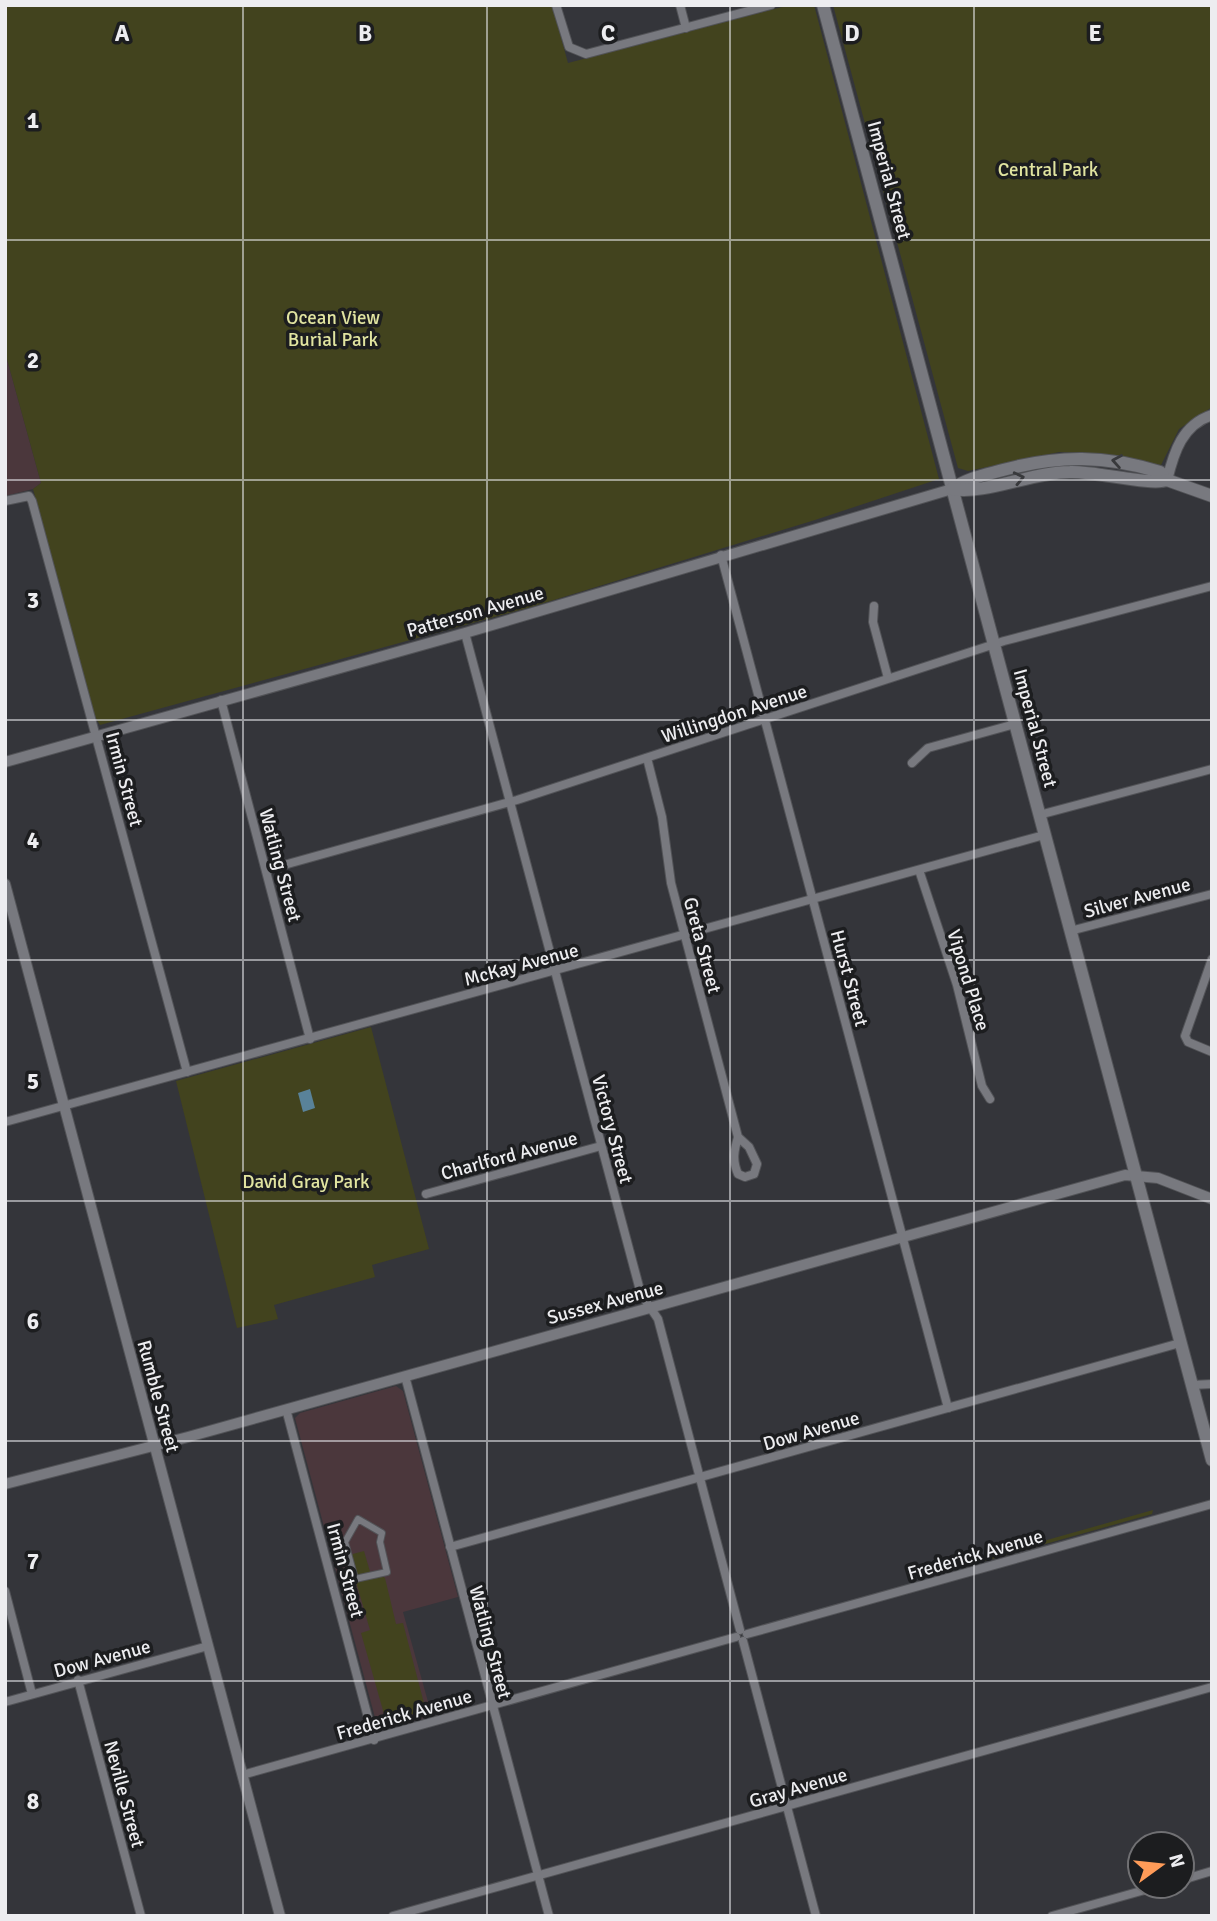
<svg xmlns="http://www.w3.org/2000/svg" width="1217" height="1921" font-family="Signika,sans-serif">
<style>
.education{fill:#4b373c}
.green{fill:#42431e}
.water{fill:#598299}
.lines{fill:none;stroke-linecap:round;stroke-linejoin:round}
.pedestrian-casing{stroke:#525357;stroke-width:8}
.minor-casing{stroke:#525357;stroke-width:10}
.tertiary-casing{stroke:#525357;stroke-width:12}
.secondary-casing{stroke:#525357;stroke-width:14}
.pedestrian{stroke:#78797f;stroke-width:6}
.minor{stroke:#78797f;stroke-width:8}
.tertiary{stroke:#78797f;stroke-width:10}
.secondary{stroke:#78797f;stroke-width:12}
.oneway{stroke:#38393c}
.grid{fill:none;stroke:#ededf0;stroke-width:2;stroke-opacity:0.55}
.labels{text-anchor:middle;stroke-width:7;stroke-linejoin:round;paint-order:stroke}
.park-label{font-size:19px;fill:#e1e4a0;stroke:#1c1d1f}
.street-label{font-size:19px;fill:#ededf0;stroke:#1c1d1f}
.grid-label{font-size:23px;text-anchor:middle;font-weight:bold;fill:#ededf0;stroke:#1c1d1f;stroke-width:7;stroke-linejoin:round;paint-order:stroke}
</style>
<rect width="100%" height="100%" fill="#34353a"/>
<!-- education -->
<g class="education">
<path d="M5,352L41,483L33,489L5,496Z"/>
<path d="M396,1386L403,1391L458,1597L403,1612L432,1716L383,1729L377,1725L295,1418L300,1413Z"/>
</g>
<!-- green -->
<g class="green">
<path d="M5,5H552L568,63L790,5H814L939,479L815,520L531,607L100,725L95,717L33,489L41,483L5,352Z"/>
<path d="M833,5H1212V407L1179,429L1161,465L1105,454L1059,452L968,471L958,468Z"/>
<path d="M371,1027L429,1249L372,1265L375,1277L274,1305L278,1319L237,1328L176,1081Z"/>
<path d="M1153,1510L1152,1514L960,1568L959,1565Z"/>
<path d="M364,1551L371,1575L355,1579L349,1555Z"/>
<path d="M381,1575L385,1578L396,1624L403,1623L426,1711L386,1721L361,1633L370,1630L356,1582Z"/>
</g>
<!-- water -->
<path class="water" d="M310,1089L315,1108L303,1112L298,1093Z"/>
<g class="lines">
<defs>
<path id="pedestrian" d="M358,1519L382,1533L380,1542L387,1572L355,1579L345,1542Z"/>
<g id="minor">
<path d="M556,5L569,47L586,54L771,5"/>
<path d="M680,5L686,28"/>
<path d="M5,501L29,496L32,501L187,1072"/>
<path d="M721,555L948,1408"/>
<path d="M874,606L873,622L888,678"/>
<path d="M465,633L641,1294L658,1319L740,1630"/>
<path d="M221,700L310,1039"/>
<path d="M647,758L662,817L671,883L738,1137C734,1151 732,1160 738,1174L745,1177L754,1174L757,1164L749,1147L738,1137"/>
<path d="M912,763L928,748L1015,724"/>
<path d="M1039,815L1212,769"/>
<path d="M266,870L517,800L1004,641L1212,586"/>
<path d="M919,870L957,985L982,1086L990,1099"/>
<path d="M1070,931L1212,894"/>
<path d="M1212,959L1185,1036L1188,1042L1212,1052"/>
<path d="M5,1122L1044,835"/>
<path d="M426,1194L601,1146"/>
<path d="M405,1376L549,1916"/>
<path d="M1192,1385L1212,1384"/>
<path d="M286,1409L374,1740"/>
<path d="M450,1547L1180,1343"/>
<path d="M5,1591L32,1694"/>
<path d="M747,1634L1212,1504"/>
<path d="M743,1641L816,1916"/>
<path d="M78,1680L141,1916"/>
<path d="M5,1702L208,1646"/>
<path d="M242,1775L736,1637"/>
<path d="M1182,1880L1212,1871"/>
<path d="M393,1916L1212,1687"/>
<path d="M1052,1916L1159,1886"/>
</g>
<g id="tertiary">
<path d="M1167,480C1174,452 1182,425 1212,415"/>
<path d="M5,762L465,633L952,489"/>
<path d="M5,884L280,1916"/>
<path d="M5,1484L188,1437L1125,1175L1158,1178L1212,1199"/>
</g>
<g id="secondary">
<path d="M823,5L1212,1460"/>
<path d="M952,489C968,478 985,475 1003,470C1059,455 1105,455 1160,472L1167,480L1212,496"/>
<path d="M952,489C985,495 1032,472 1070,472C1095,471 1151,486 1167,480"/>
</g>
</defs>
<!-- pedestrian casing -->
<use href="#pedestrian" class="pedestrian-casing"/>
<!-- minor casing -->
<use href="#minor" class="minor-casing"/>
<!-- tertiary casing -->
<use href="#tertiary" class="tertiary-casing"/>
<!-- secondary casing -->
<use href="#secondary" class="secondary-casing"/>
<!-- pedestrian -->
<use href="#pedestrian" class="pedestrian"/>
<!-- minor -->
<use href="#minor" class="minor"/>
<!-- tertiary -->
<use href="#tertiary" class="tertiary"/>
<!-- secondary -->
<use href="#secondary" class="secondary"/>
</g>
<!-- one-way arrows -->
<defs><path id="oneway-chevron" d="M-2-3.5L2.5 0L-2 3.5" fill="none" stroke-width="1.6" stroke-linecap="round" stroke-linejoin="round" transform="scale(1.75)"/></defs>
<g class="oneway">
<use href="#oneway-chevron" transform="translate(1117 461) rotate(-170)"/>
<use href="#oneway-chevron" transform="translate(1019 478) rotate(-13)"/>
</g>
<!-- grid -->
<path class="grid" d="M243,5V1916M487,5V1916M730,5V1916M974,5V1916M5,240H1212M5,480H1212M5,720H1212M5,960H1212M5,1201H1212M5,1441H1212M5,1681H1212"/>
<g class="labels">
<!-- park labels -->
<g class="park-label">
<text x="1048" y="176">Central Park</text>
<text x="333" y="324">Ocean View<tspan x="333" dy="22">Burial Park</tspan></text>
<text x="306" y="1188">David Gray Park</text>
</g>
<!-- street labels -->
<g class="street-label">
<text transform="translate(890 180) rotate(75)" y="7">Imperial Street</text>
<text transform="translate(475 611) rotate(-16)" y="7">Patterson Avenue</text>
<text transform="translate(734 713) rotate(-18)" y="7">Willingdon Avenue</text>
<text transform="translate(1036 728) rotate(75)" y="7">Imperial Street</text>
<text transform="translate(125 779) rotate(75)" y="7">Irmin Street</text>
<text transform="translate(281 865) rotate(75)" y="7">Watling Street</text>
<text transform="translate(1137 897) rotate(-15)" y="7">Silver Avenue</text>
<text transform="translate(703 945) rotate(75)" y="7">Greta Street</text>
<text transform="translate(521 964) rotate(-15)" y="7">McKay Avenue</text>
<text transform="translate(850 978) rotate(75)" y="7">Hurst Street</text>
<text transform="translate(969 980) rotate(73)" y="7">Vipond Place</text>
<text transform="translate(613 1129) rotate(75)" y="7">Victory Street</text>
<text transform="translate(509 1155) rotate(-15)" y="7">Charlford Avenue</text>
<text transform="translate(605 1302) rotate(-15)" y="7">Sussex Avenue</text>
<text transform="translate(159 1396) rotate(75)" y="7">Rumble Street</text>
<text transform="translate(811 1430) rotate(-16)" y="7">Dow Avenue</text>
<text transform="translate(975 1554) rotate(-16)" y="7">Frederick Avenue</text>
<text transform="translate(346 1570) rotate(75)" y="7">Irmin Street</text>
<text transform="translate(491 1642) rotate(75)" y="7">Watling Street</text>
<text transform="translate(102 1658) rotate(-15)" y="7">Dow Avenue</text>
<text transform="translate(404 1714) rotate(-16)" y="7">Frederick Avenue</text>
<text transform="translate(798 1787) rotate(-16)" y="7">Gray Avenue</text>
<text transform="translate(125 1794) rotate(75)" y="7">Neville Street</text>
</g>
</g>
<g class="grid-label">
<text x="122" y="41">A</text>
<text x="365" y="41">B</text>
<text x="608" y="41">C</text>
<text x="852" y="41">D</text>
<text x="1095" y="41">E</text>
<text x="33" y="128">1</text>
<text x="33" y="368">2</text>
<text x="33" y="608">3</text>
<text x="33" y="848">4</text>
<text x="33" y="1089">5</text>
<text x="33" y="1329">6</text>
<text x="33" y="1569">7</text>
<text x="33" y="1809">8</text>
</g>
<!-- border -->
<rect width="1217" height="1921" fill="none" stroke="#ededf0" stroke-width="14"/>
<!-- north arrow -->
<g transform="translate(1161 1865) rotate(75)"><circle r="33" fill="#1c1d1f" stroke="#707073" stroke-width="2"/>
<path d="M0-5L12 26L0 18L-12 26Z" fill="#fe9b58"/>
<text y="-10" font-size="19" font-weight="bold" text-anchor="middle" fill="#ededf0">N</text>
</g>
</svg>
